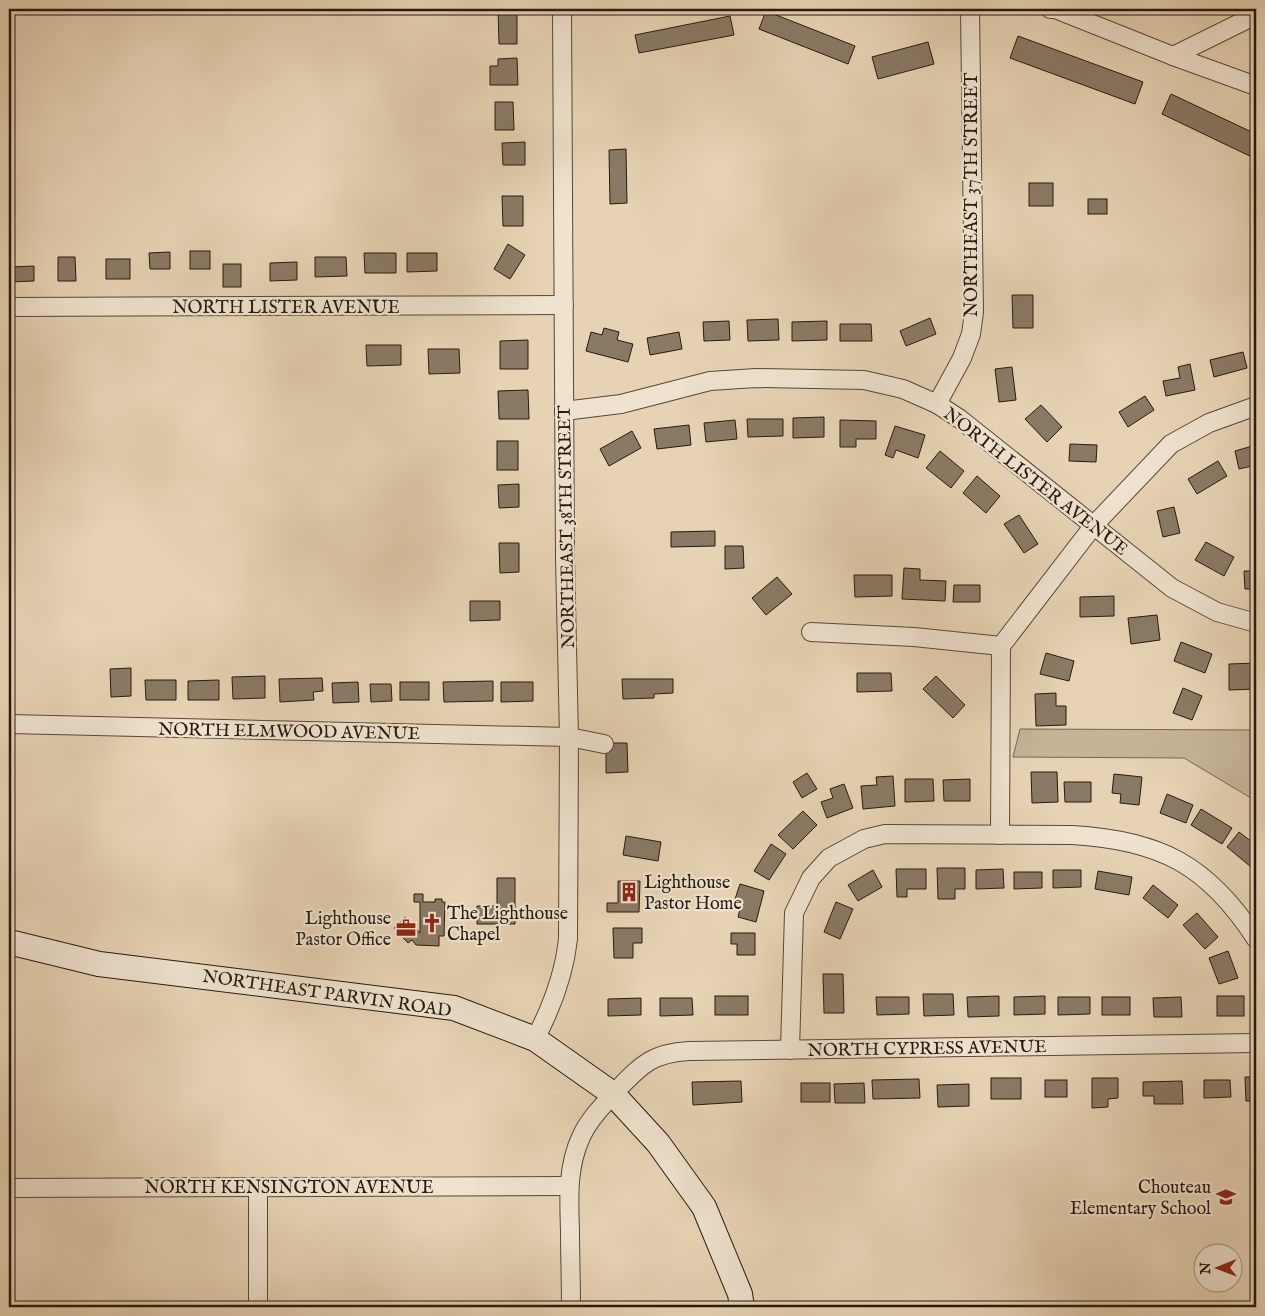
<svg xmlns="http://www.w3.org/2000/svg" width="1265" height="1316" font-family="'IM FELL English',serif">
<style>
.green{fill:#c6b498;stroke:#766754}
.building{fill:#8a7a65;stroke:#261a0f}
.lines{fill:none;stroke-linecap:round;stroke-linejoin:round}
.minor-casing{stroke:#564838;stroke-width:20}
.secondary-casing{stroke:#261a0f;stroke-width:26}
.minor{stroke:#efe2ce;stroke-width:18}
.secondary{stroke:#efe2ce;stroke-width:24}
.labels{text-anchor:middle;stroke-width:4.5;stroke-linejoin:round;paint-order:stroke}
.street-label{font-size:18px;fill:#261a0f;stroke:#efe2ce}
.poi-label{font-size:18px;fill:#261a0f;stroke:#efe2ce;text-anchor:start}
</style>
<rect width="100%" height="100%" fill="#e7d3b4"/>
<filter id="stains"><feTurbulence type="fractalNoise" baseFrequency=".004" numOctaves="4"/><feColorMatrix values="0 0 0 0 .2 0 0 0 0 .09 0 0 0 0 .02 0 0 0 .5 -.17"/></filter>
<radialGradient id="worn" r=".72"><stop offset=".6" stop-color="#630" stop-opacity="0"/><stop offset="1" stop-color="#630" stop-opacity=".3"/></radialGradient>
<!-- green -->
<path class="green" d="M1020,729L1256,730V801L1184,758L1013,757Z"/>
<!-- building -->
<g class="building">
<path d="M498,9H517V44H499Z"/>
<path d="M766,11L855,46L848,64L759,29Z"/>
<path d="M730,16L734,35L639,53L635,35Z"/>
<path d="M1018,36L1143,82L1135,104L1010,58Z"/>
<path d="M928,42L934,64L878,79L872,57Z"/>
<path d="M517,58L518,85H490V66H498V59Z"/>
<path d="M1171,94L1256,134V159L1162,114Z"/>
<path d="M495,102H513L514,130H495Z"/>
<path d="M525,142V165H503L502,143Z"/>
<path d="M626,149L627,203L610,204L609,150Z"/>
<rect x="1029" y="183" width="24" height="23"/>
<path d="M502,196H523V226H503Z"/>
<rect x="1088" y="199" width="19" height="15"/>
<path d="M508,244L525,255L510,279L494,269Z"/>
<rect x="190" y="251" width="20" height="18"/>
<path d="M170,252V269H150L149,253Z"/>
<path d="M364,253H396V273H365Z"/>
<path d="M407,253H437V271L407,272Z"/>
<path d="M58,257H75L76,281H58Z"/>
<path d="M315,257H346L347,276L315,277Z"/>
<rect x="106" y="259" width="24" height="20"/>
<path d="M297,262V280L270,281V263Z"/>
<rect x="223" y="264" width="18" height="23"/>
<path d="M34,266V281L9,282V267Z"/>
<path d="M1012,295H1033V328H1013Z"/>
<path d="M930,318L936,334L906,346L900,331Z"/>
<path d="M778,319L779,340L748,341L747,320Z"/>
<path d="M729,321L730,340L704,341L703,322Z"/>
<path d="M827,321V340L792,341V322Z"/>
<path d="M840,324H871L872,341H840Z"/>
<path d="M604,328L619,332L617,340L633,344L628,362L586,351L591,332L602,335Z"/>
<path d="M679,332L682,349L650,355L647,338Z"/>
<path d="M528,340V369H500V341Z"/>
<path d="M366,345H401V365L367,366Z"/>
<path d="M428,349H459L460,373L429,374Z"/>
<path d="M1243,352L1247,368L1214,377L1210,360Z"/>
<path d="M1190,364L1195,390L1166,396L1163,381L1180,378L1178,367Z"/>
<path d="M1012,367L1016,400L999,402L995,369Z"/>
<path d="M528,390L529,419H499L498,391Z"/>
<path d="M1145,396L1154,410L1128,427L1119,412Z"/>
<path d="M1041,405L1062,427L1047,442L1025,419Z"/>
<path d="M824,417V437L793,438V418Z"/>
<path d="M747,419H783V436L748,437Z"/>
<path d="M735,420L737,439L706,442L704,423Z"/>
<path d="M840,420L876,421V439H856V447H840Z"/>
<path d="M689,425L691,445L657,449L654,429Z"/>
<path d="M895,426L925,435L918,458L896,450L893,458L885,455Z"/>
<path d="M632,431L641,448L609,466L600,449Z"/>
<rect x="497" y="441" width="21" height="29"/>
<path d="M1070,444L1097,445L1096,462L1069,461Z"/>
<path d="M1256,445V465L1239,469L1235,451Z"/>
<path d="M940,451L964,471L951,488L926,468Z"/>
<path d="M1218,461L1227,476L1197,494L1188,479Z"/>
<path d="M977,476L1000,496L986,513L963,493Z"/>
<path d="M519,484V507L499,508L498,485Z"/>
<path d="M1174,507L1180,533L1163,537L1157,511Z"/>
<path d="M1019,515L1038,544L1024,553L1004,524Z"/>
<path d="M715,531V546L671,547V532Z"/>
<path d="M1206,542L1234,557L1224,576L1195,560Z"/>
<path d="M499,543H519V572L500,573Z"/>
<path d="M725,546H743L744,568L725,569Z"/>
<path d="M904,568L920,569V580L946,581L945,601L902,599Z"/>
<path d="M1244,571H1256V589H1245Z"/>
<path d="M854,575H892V596L855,597Z"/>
<path d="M777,577L792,594L766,615L752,598Z"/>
<path d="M954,585H980V602H953Z"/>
<path d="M1114,596V616L1080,617V597Z"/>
<path d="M470,601H500V620L470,621Z"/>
<path d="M1157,615L1160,640L1131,644L1128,618Z"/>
<path d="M1181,642L1212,654L1205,673L1174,661Z"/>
<path d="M1046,653L1074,661L1069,681L1040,674Z"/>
<path d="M1256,663V689L1229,690V664Z"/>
<path d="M131,668V696L111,697L110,669Z"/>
<path d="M857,673H891L892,691L857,692Z"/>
<path d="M265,676V698L233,699L232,677Z"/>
<path d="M936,676L965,705L953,718L923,689Z"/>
<path d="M322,678L323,691L313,692L314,700L280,702L279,679Z"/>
<path d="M622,679H673V693L654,694V698L623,699Z"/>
<path d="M145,680H176V700H146Z"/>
<path d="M219,680V700H188V681Z"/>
<path d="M493,681V701L444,702L443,682Z"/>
<path d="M358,682L359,702L333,703L332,683Z"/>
<rect x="400" y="682" width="29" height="18"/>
<path d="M501,682H533V701L501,702Z"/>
<path d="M370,684H391L392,701L371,702Z"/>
<path d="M1183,688L1202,696L1192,720L1173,713Z"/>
<path d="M1056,693V706H1066V725L1036,726L1035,694Z"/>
<path d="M606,743H627L628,772L606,773Z"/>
<path d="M1031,772H1057L1058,802L1032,803Z"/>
<path d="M807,773L817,789L802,798L793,782Z"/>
<path d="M1114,774L1142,777L1139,805L1120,803L1121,794L1112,793Z"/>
<path d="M893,776L895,806L863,809L861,786L877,785L876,777Z"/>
<path d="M905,779H933L934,801L905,802Z"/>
<path d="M970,779V801H944L943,780Z"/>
<path d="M1064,782H1091V802H1065Z"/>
<path d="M844,784L853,808L827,818L821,802L833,798L830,789Z"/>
<path d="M1167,794L1193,805L1186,823L1160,813Z"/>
<path d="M1201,809L1232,828L1222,844L1191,825Z"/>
<path d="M803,811L817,825L793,849L778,835Z"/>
<path d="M1239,832L1256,845V860L1251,867L1227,847Z"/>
<path d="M626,836L661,842L658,861L623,855Z"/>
<path d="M771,844L786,854L769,880L754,871Z"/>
<path d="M937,868H965V889H955V899H938Z"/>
<path d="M896,869H926V889H907V897H897Z"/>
<path d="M1003,869L1004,888L976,889V870Z"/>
<path d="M873,870L882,887L858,901L848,885Z"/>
<path d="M1053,870H1081V887L1053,888Z"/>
<path d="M1098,871L1132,877L1129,895L1095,889Z"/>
<path d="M1014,872H1042V888L1014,889Z"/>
<path d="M497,878H515V924H477V906H497Z"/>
<path d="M618,881H640L639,912H607V903H618Z"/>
<path d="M740,884L764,891L756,922L738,917L742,901L735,899Z"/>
<path d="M1153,885L1178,905L1168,918L1143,898Z"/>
<path d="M414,894H423V902H435V899H442V902H445L444,936H439V946L416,945L412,940L408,943L394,928L405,917L420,933V902H414Z"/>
<path d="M836,902L853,909L840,939L824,932Z"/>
<path d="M1197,913L1218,937L1205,949L1183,925Z"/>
<path d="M613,928H642V943H633V958H614Z"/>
<path d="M731,933H755V955H737V944H731Z"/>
<path d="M1228,951L1238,978L1219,984L1209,958Z"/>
<path d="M823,974H843L844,1013H824Z"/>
<path d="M923,994H953L954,1015L924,1016Z"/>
<rect x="715" y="996" width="33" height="19"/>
<path d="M999,996V1016L968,1017L967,997Z"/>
<path d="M1045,996V1014L1014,1015V997Z"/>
<rect x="1217" y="996" width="27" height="20"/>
<path d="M876,997H909V1014L877,1015Z"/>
<path d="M1058,997H1090V1014L1058,1015Z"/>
<rect x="1102" y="997" width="28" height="18"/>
<path d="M1181,997L1182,1017H1154L1153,998Z"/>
<path d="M641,998V1015L608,1016V999Z"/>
<path d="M660,998H692L693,1015L660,1016Z"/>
<path d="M1245,1077H1256V1101H1246Z"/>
<rect x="991" y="1078" width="30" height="21"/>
<path d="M1092,1078H1118V1098L1108,1099V1107L1092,1108Z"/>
<path d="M919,1079L920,1098L873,1099L872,1080Z"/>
<rect x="1045" y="1080" width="22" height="17"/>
<path d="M1204,1080H1230L1231,1097L1204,1098Z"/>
<path d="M741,1081L742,1102L693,1105L692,1082Z"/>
<path d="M1182,1081L1183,1104H1154V1096H1143V1082Z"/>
<rect x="801" y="1083" width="29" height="19"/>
<path d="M864,1083L865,1103H835L834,1084Z"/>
<path d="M969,1084V1106L938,1107L937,1085Z"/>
</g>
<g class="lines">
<defs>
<g id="minor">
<path d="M1050,9H1055L1173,56"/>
<path d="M1256,15L1173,56L1256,86"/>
<path d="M9,307L564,305"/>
<path d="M937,404L962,358L971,334L974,312L970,9"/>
<path d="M564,411L621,404L710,381L756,378L864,380L903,389L937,404L960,419L1172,588L1217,612L1256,623"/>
<path d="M811,632L914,637L1001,646"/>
<path d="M9,724L569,737L604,744"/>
<path d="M1000,835L1001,646L1094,525L1171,444L1209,423L1256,406"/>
<path d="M535,1039C552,1007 564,976 568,939L569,737L565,558L562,9"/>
<path d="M790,1050L794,913L811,878L829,858L864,839L885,834L1072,835C1160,840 1208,865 1256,939"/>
<path d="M258,1187V1307"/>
<path d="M9,1188L569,1186"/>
<path d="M571,1307C571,1282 570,1256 570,1231C569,1199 567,1167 581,1137C589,1119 605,1103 618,1089C642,1064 653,1053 689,1051L1256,1043"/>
</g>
<path id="secondary" d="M9,942L99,964L454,1008L535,1039L613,1094L658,1143L704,1207L740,1294L742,1307"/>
</defs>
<!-- minor casing -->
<use href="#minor" class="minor-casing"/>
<!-- secondary casing -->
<use href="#secondary" class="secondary-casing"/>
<!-- minor -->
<use href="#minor" class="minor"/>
<!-- secondary -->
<use href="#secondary" class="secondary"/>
</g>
<!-- icons -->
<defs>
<symbol id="building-bare" viewBox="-9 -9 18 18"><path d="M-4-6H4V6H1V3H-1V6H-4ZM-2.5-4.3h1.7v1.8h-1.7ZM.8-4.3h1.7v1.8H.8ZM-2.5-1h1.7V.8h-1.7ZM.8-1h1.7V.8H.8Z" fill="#8f2418" stroke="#efe2ce" stroke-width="2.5" paint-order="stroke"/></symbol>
<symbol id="church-bare" viewBox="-9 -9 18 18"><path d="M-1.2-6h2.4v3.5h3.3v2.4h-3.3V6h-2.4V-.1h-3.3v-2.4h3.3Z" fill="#8f2418" stroke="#efe2ce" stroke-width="2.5" paint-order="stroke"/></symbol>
<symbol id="office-bare" viewBox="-9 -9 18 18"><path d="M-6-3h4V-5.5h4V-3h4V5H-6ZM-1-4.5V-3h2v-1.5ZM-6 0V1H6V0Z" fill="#8f2418" stroke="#efe2ce" stroke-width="2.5" paint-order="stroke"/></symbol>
<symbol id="school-bare" viewBox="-9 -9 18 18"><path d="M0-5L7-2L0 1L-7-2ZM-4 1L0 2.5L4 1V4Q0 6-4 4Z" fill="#8f2418" stroke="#efe2ce" stroke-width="2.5" paint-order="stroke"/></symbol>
</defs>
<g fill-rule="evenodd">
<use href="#building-bare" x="615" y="878" width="28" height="28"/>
<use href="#church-bare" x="418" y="909" width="28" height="28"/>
<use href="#office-bare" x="392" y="914" width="28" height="28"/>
<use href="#school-bare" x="1212" y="1183" width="28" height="28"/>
</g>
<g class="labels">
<!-- street labels -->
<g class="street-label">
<text transform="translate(971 195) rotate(-90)" y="6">NORTHEAST 37TH STREET</text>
<text x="286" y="313">NORTH LISTER AVENUE</text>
<text transform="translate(1036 481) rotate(38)" y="6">NORTH LISTER AVENUE</text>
<text transform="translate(566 527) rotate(-91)" y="6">NORTHEAST 38TH STREET</text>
<text transform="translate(289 731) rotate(1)" y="6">NORTH ELMWOOD AVENUE</text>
<text transform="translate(327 993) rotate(8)" y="6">NORTHEAST PARVIN ROAD</text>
<text transform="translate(927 1048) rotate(-1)" y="6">NORTH CYPRESS AVENUE</text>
<text x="289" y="1193">NORTH KENSINGTON AVENUE</text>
</g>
<!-- poi labels -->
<g class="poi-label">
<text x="644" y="888">Lighthouse<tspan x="644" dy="21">Pastor Home</tspan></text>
<text x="447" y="919">The Lighthouse<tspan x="447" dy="21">Chapel</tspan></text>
<text x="391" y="924" text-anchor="end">Lighthouse<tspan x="391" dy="21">Pastor Office</tspan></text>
<text x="1211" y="1193" text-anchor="end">Chouteau<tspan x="1211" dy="21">Elementary School</tspan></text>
</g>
</g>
<!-- margin -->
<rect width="1265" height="1316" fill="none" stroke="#e7d3b4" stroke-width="30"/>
<rect x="10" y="10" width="1245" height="1296" fill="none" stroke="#261a0f" stroke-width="2.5"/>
<rect x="15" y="15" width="1235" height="1286" fill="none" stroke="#261a0f"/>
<!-- north arrow -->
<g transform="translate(1218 1268) rotate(269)"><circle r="24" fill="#efe2ce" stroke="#9f9282"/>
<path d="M0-4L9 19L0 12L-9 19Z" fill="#8f2418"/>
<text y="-8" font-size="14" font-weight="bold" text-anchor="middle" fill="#261a0f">N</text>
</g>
<rect width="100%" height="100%" filter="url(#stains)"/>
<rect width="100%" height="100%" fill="url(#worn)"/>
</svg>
